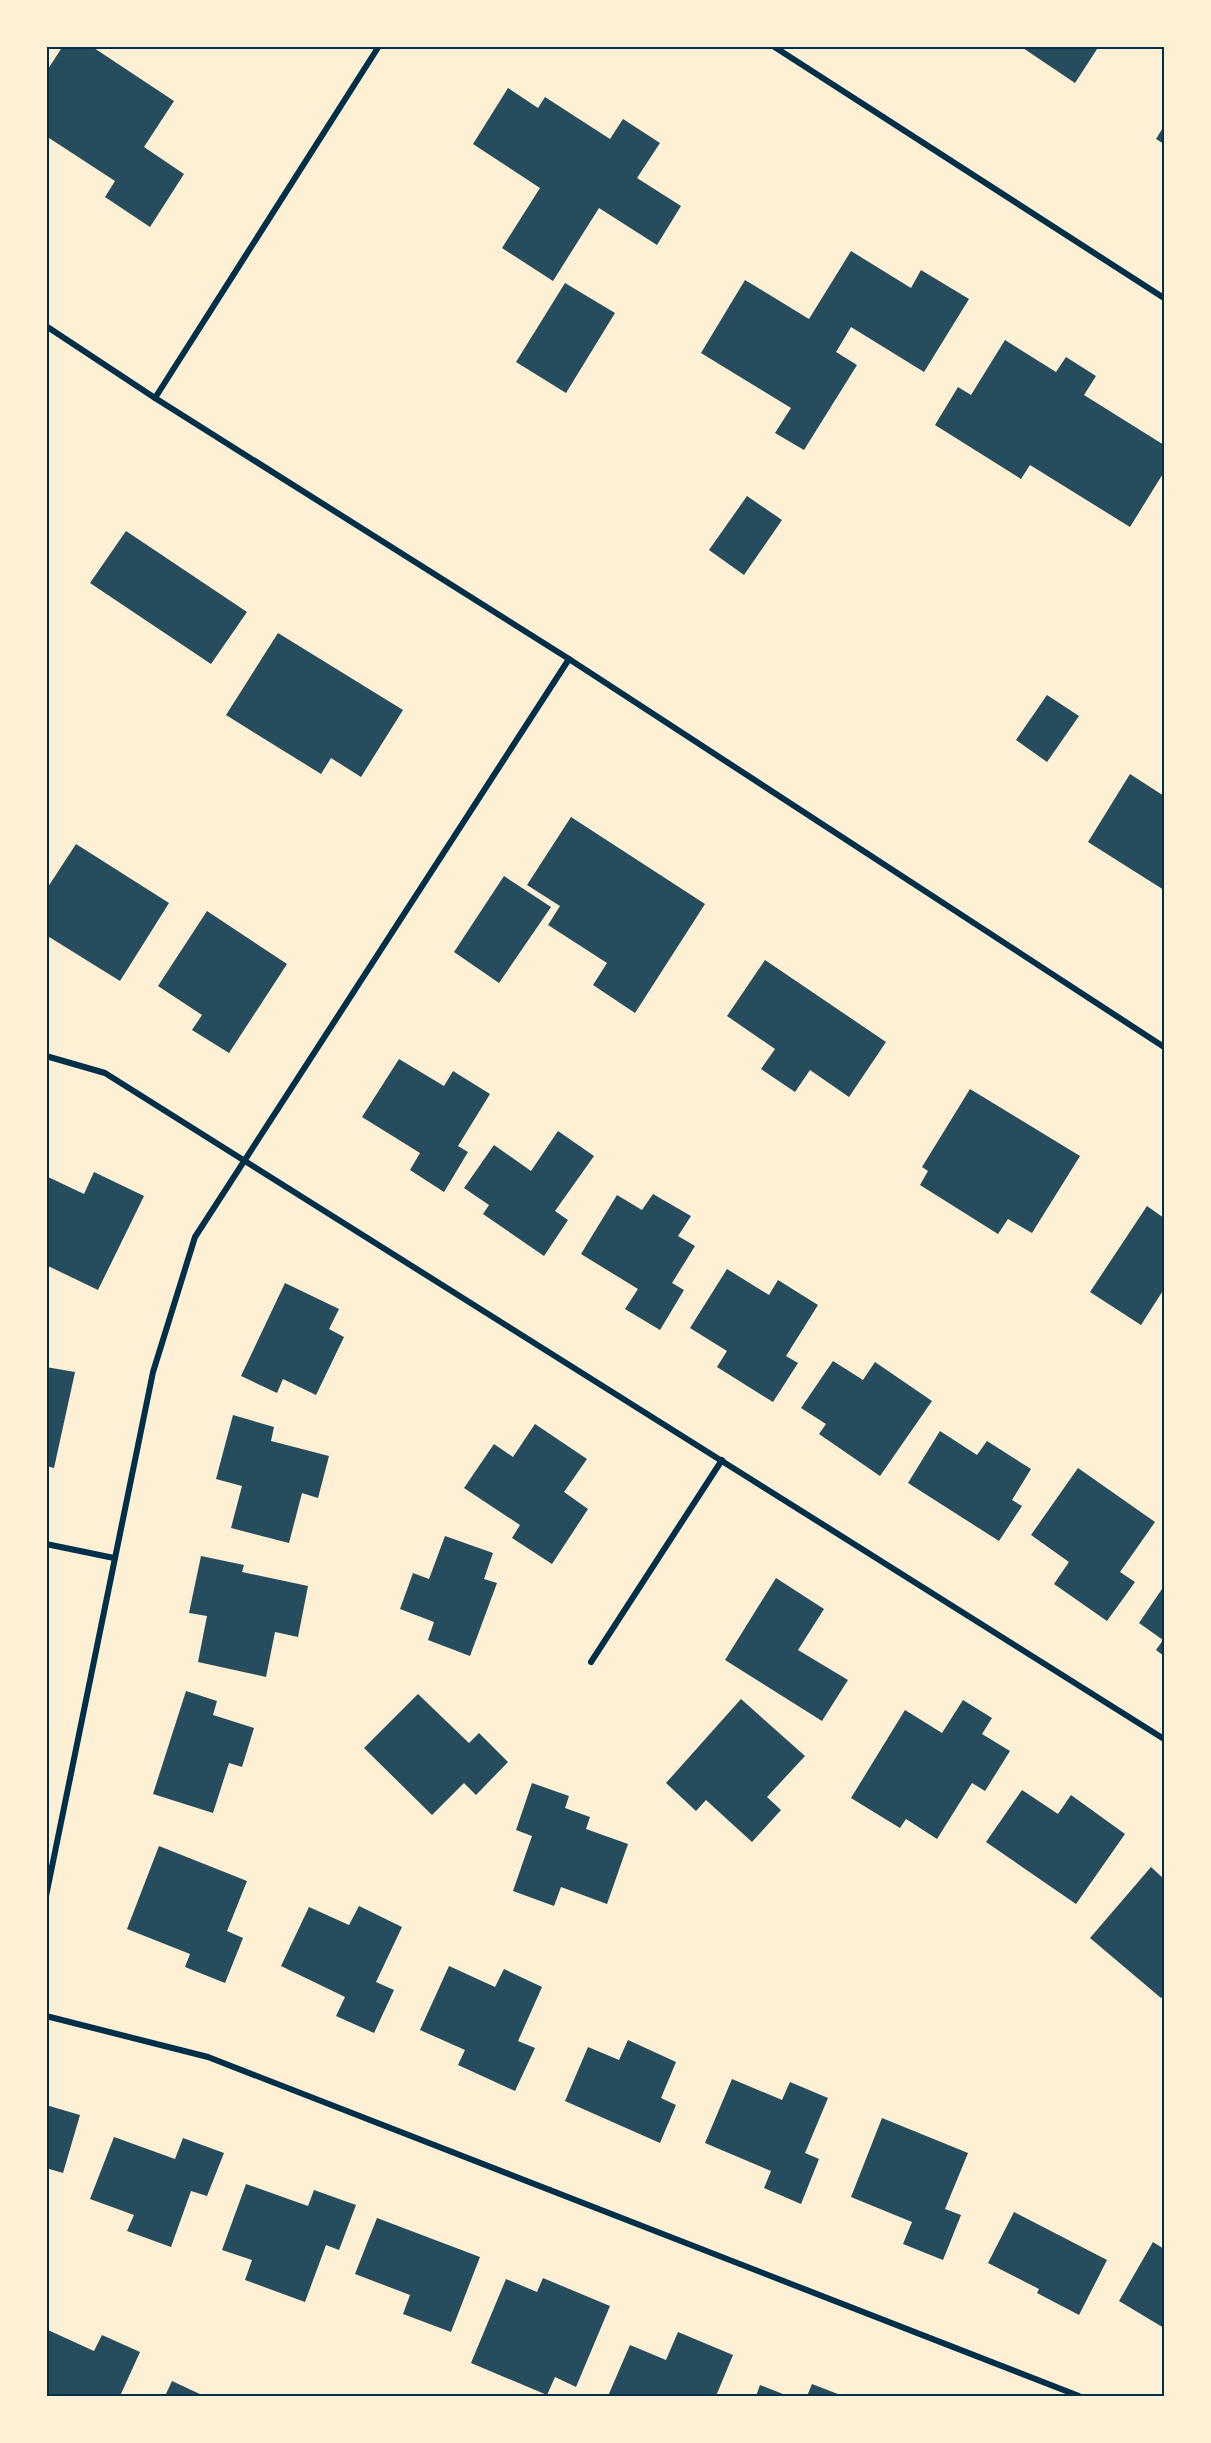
<svg xmlns="http://www.w3.org/2000/svg" width="1211" height="2443" font-family="'Source Sans 3',sans-serif">
<style>
.building{fill:#264d5e}
.lines{fill:none;stroke-linecap:round;stroke-linejoin:round}
.minor{stroke:#003049;stroke-width:6}
.neatline{fill:none;stroke:#003049;stroke-width:2}
</style>
<rect width="100%" height="100%" fill="#fdf0d5"/>
<!-- building -->
<g class="building">
<path d="M63,46H91L174,101L144,147L184,174L150,227L105,197L115,181L46,136V72Z"/>
<path d="M1020,46H1099L1075,83Z"/>
<path d="M508,88L538,108L545,97L610,139L623,119L660,143L637,178L681,206L657,245L599,208L553,281L502,248L540,188L473,144Z"/>
<path d="M1164,126V144L1156,139Z"/>
<path d="M851,251L911,288L921,270L969,299L924,372L851,327L836,352L857,365L804,450L775,433L791,408L701,353L745,280L809,319Z"/>
<path d="M565,283L615,313L566,393L516,362Z"/>
<path d="M1005,340L1056,372L1066,357L1096,376L1084,395L1164,445V472L1130,527L1030,465L1021,479L935,425L958,387L971,395Z"/>
<path d="M747,496L782,520L744,575L709,550Z"/>
<path d="M126,531L247,612L211,664L90,583Z"/>
<path d="M278,633L403,710L361,777L331,758L321,774L226,715Z"/>
<path d="M1047,695L1079,716L1047,762L1016,740Z"/>
<path d="M1130,774L1164,796V890L1088,842Z"/>
<path d="M571,817L705,904L635,1013L593,985L607,963L548,925L560,906L527,885Z"/>
<path d="M76,844L169,903L120,981L46,935V890Z"/>
<path d="M504,876L551,907L499,983L454,952Z"/>
<path d="M207,911L287,964L229,1053L192,1030L202,1015L158,986Z"/>
<path d="M765,960L886,1042L849,1097L810,1070L795,1092L761,1069L775,1049L727,1016Z"/>
<path d="M399,1059L444,1086L453,1071L490,1094L458,1146L468,1152L444,1192L410,1170L420,1153L362,1117Z"/>
<path d="M970,1089L1080,1156L1032,1233L1008,1219L998,1234L920,1185L928,1171L922,1167Z"/>
<path d="M558,1131L594,1156L555,1211L568,1220L544,1256L483,1214L489,1205L464,1188L494,1145L531,1171Z"/>
<path d="M94,1172L144,1196L98,1290L46,1265L49,1247L46,1246V1176L84,1194Z"/>
<path d="M653,1194L691,1216L678,1236L695,1246L672,1283L684,1290L660,1330L625,1309L638,1289L581,1254L617,1195L642,1210Z"/>
<path d="M1147,1206L1164,1218V1289L1141,1325L1090,1292Z"/>
<path d="M727,1269L769,1295L778,1280L818,1305L786,1356L798,1363L773,1402L717,1367L727,1351L690,1328Z"/>
<path d="M285,1283L339,1309L329,1329L344,1337L316,1395L283,1379L277,1393L241,1376Z"/>
<path d="M833,1361L863,1380L875,1362L932,1401L880,1476L819,1434L826,1424L801,1408Z"/>
<path d="M46,1367L75,1372L54,1468L46,1466Z"/>
<path d="M233,1415L274,1427L271,1441L329,1456L318,1498L302,1493L289,1543L231,1528L242,1486L216,1479Z"/>
<path d="M535,1424L587,1459L564,1492L588,1509L552,1564L512,1538L520,1525L464,1488L494,1444L513,1457Z"/>
<path d="M940,1431L977,1455L987,1441L1031,1469L1012,1500L1022,1506L999,1541L908,1483Z"/>
<path d="M1078,1468L1155,1522L1120,1572L1135,1582L1107,1621L1054,1584L1069,1562L1031,1535Z"/>
<path d="M445,1536L493,1553L484,1579L497,1583L470,1656L428,1640L434,1622L400,1609L413,1573L429,1579Z"/>
<path d="M201,1556L244,1565L242,1572L308,1586L298,1637L275,1632L266,1677L198,1662L207,1616L189,1613Z"/>
<path d="M776,1578L824,1609L798,1650L848,1680L822,1721L725,1660Z"/>
<path d="M1164,1586V1656L1156,1650L1163,1640L1139,1623Z"/>
<path d="M186,1691L217,1701L213,1715L254,1728L242,1767L229,1763L213,1813L153,1794Z"/>
<path d="M418,1694L469,1743L479,1733L508,1762L476,1795L464,1783L432,1815L364,1748Z"/>
<path d="M741,1699L805,1756L767,1797L781,1810L752,1842L706,1800L696,1811L666,1783Z"/>
<path d="M963,1700L992,1718L982,1734L1010,1751L985,1791L972,1783L937,1839L906,1819L900,1828L851,1798L905,1710L942,1733Z"/>
<path d="M532,1783L569,1796L565,1808L590,1817L586,1829L628,1844L607,1904L561,1887L554,1906L513,1891L532,1836L516,1830Z"/>
<path d="M1022,1790L1058,1814L1071,1795L1125,1834L1076,1904L986,1842Z"/>
<path d="M159,1846L247,1881L227,1931L243,1938L225,1983L185,1967L190,1954L127,1929Z"/>
<path d="M1151,1867L1164,1879V1995L1161,1998L1090,1938Z"/>
<path d="M359,1906L402,1927L376,1982L394,1990L374,2033L336,2016L345,1997L281,1966L309,1907L349,1925Z"/>
<path d="M449,1966L495,1987L504,1969L542,1987L518,2041L535,2048L515,2091L458,2065L465,2050L420,2030Z"/>
<path d="M628,2040L676,2062L661,2098L676,2105L660,2143L565,2101L588,2047L619,2060Z"/>
<path d="M732,2079L782,2100L790,2082L828,2098L805,2153L819,2159L801,2204L764,2188L771,2171L705,2143Z"/>
<path d="M46,2105L80,2115L63,2173L46,2168Z"/>
<path d="M882,2118L968,2153L945,2209L961,2215L943,2260L903,2244L912,2222L851,2197Z"/>
<path d="M114,2137L175,2159L183,2138L224,2153L207,2196L191,2191L171,2247L127,2231L134,2215L90,2199Z"/>
<path d="M246,2184L308,2206L314,2190L356,2205L339,2250L326,2245L305,2302L245,2280L252,2260L222,2250Z"/>
<path d="M1014,2212L1107,2260L1079,2315L1037,2293L1039,2289L988,2263Z"/>
<path d="M377,2218L480,2257L451,2332L403,2314L410,2295L355,2274Z"/>
<path d="M1153,2242L1164,2249V2328L1119,2301Z"/>
<path d="M543,2278L610,2306L576,2387L555,2377L547,2395L471,2363L506,2279L537,2292Z"/>
<path d="M48,2330L94,2351L102,2335L140,2352L120,2396H46Z"/>
<path d="M678,2332L733,2355L716,2396H608L630,2345L666,2360Z"/>
<path d="M172,2381L204,2396H165Z"/>
<path d="M812,2384L843,2396H807Z"/>
<path d="M760,2385L788,2396H756Z"/>
</g>
<g class="lines">
<!-- minor -->
<g class="minor">
<path d="M773,46L1164,298"/>
<path d="M46,326L155,398L569,659L1164,1047"/>
<path d="M155,398L379,46"/>
<path d="M46,1056L105,1073L1164,1739"/>
<path d="M46,1544L114,1558"/>
<path d="M591,1662L722,1460"/>
<path d="M46,1896L153,1372L195,1237L569,659"/>
<path d="M46,2016L208,2057L1079,2396"/>
</g>
</g>
<!-- border -->
<rect width="1211" height="2443" fill="none" stroke="#fdf0d5" stroke-width="96"/>
<rect x="48" y="48" width="1115" height="2347" class="neatline"/>
</svg>
